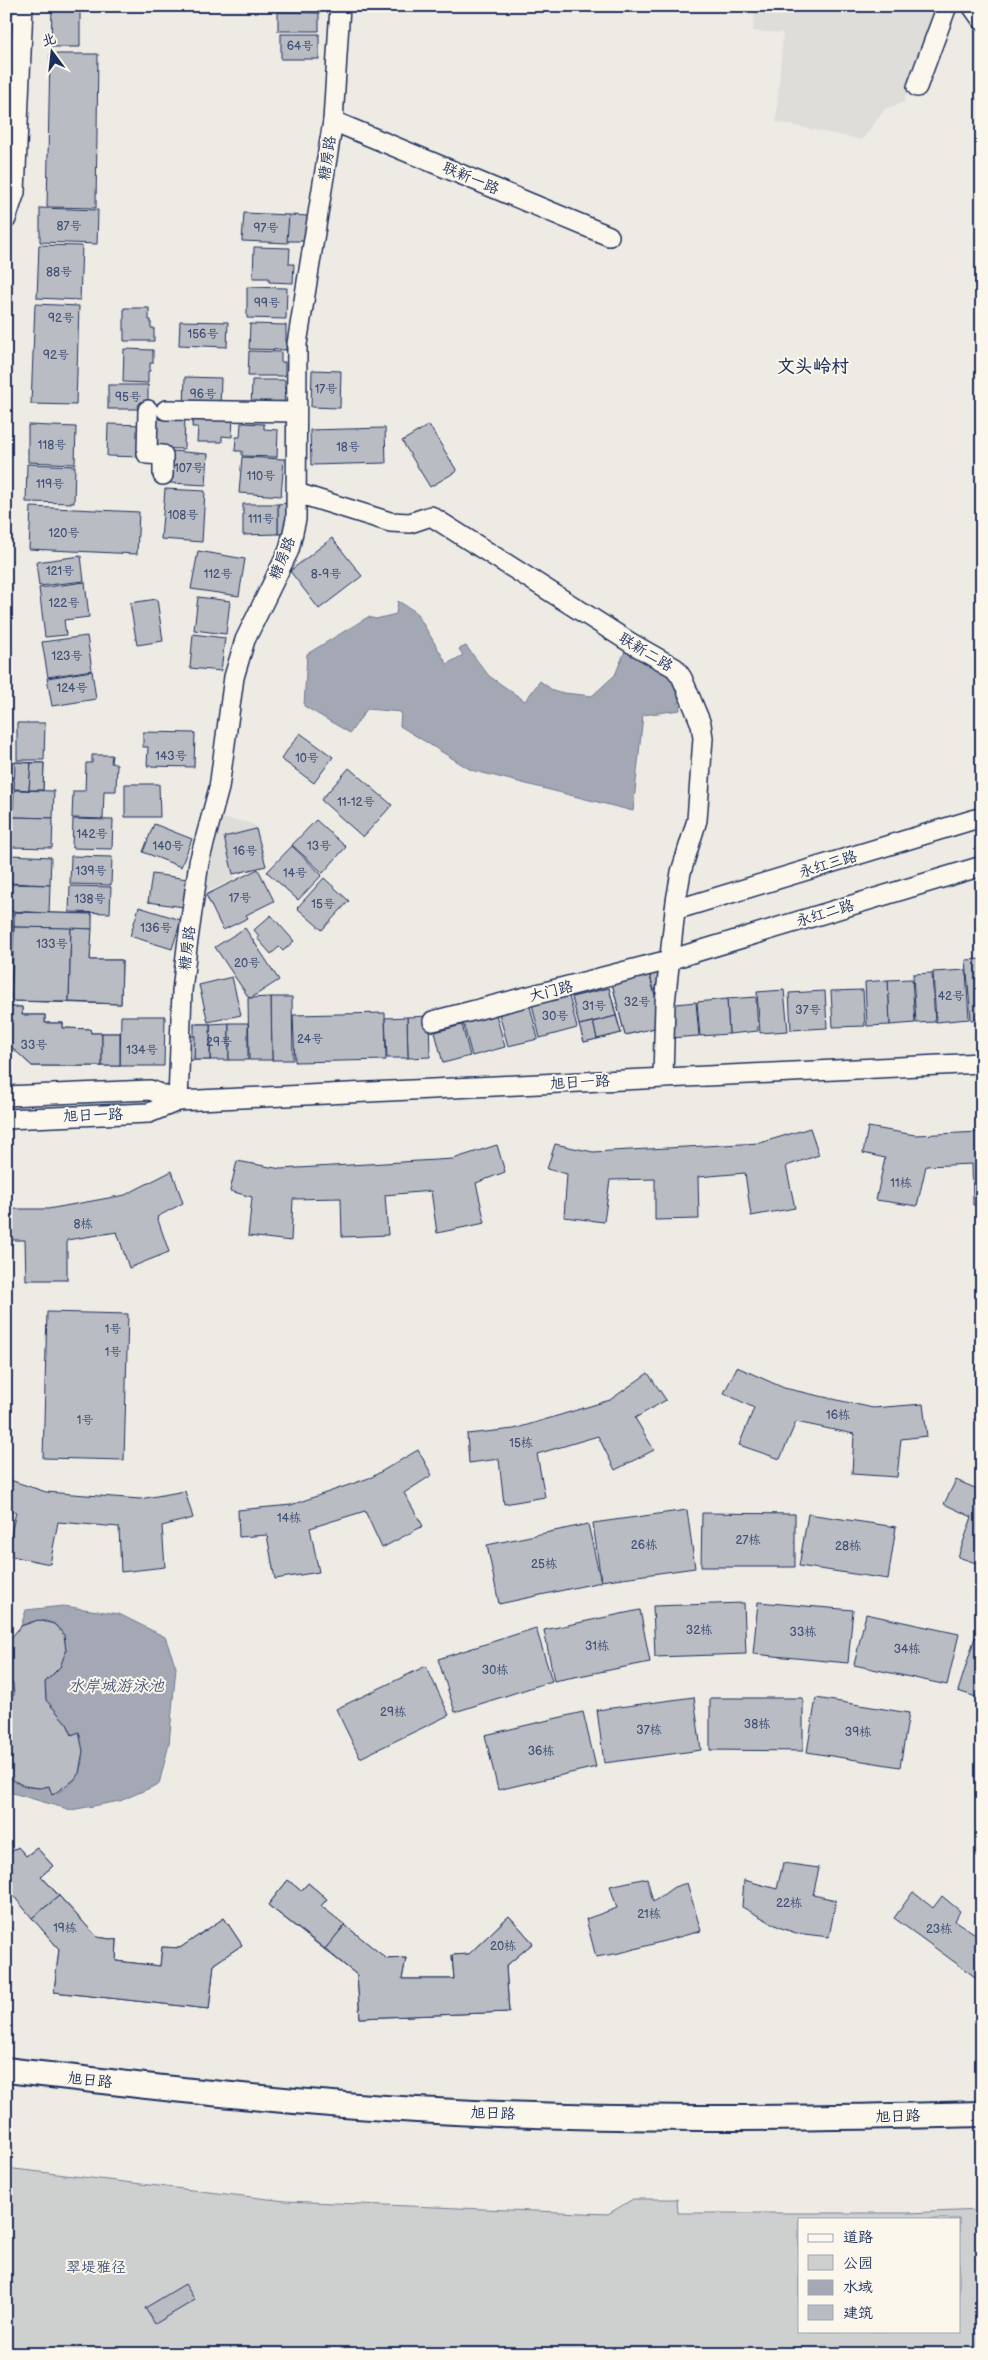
<svg xmlns="http://www.w3.org/2000/svg" width="988" height="2360" font-family="'Balsamiq Sans','LXGW WenKai TC',sans-serif">
<style>
.built{fill:#deddda}
.green{fill:#cecfcf;stroke:#747f96;fill-rule:evenodd}
.water{fill:#a3a8b4;stroke:#6d7892}
.building{fill:#b9bcc3;stroke:#1b2f5e}
.lines{fill:none;stroke-linecap:round;stroke-linejoin:round}
.minor-casing{stroke:#1b2f5e;stroke-width:22}
.major-casing{stroke:#1b2f5e;stroke-width:28}
.minor{stroke:#fbf7ec;stroke-width:19}
.major{stroke:#fbf7ec;stroke-width:24}
.labels{text-anchor:middle;stroke-width:4;stroke-linejoin:round;paint-order:stroke}
.number-label{font-size:12px;fill:#425277}
.street-label{font-size:15px;fill:#1b2f5e;stroke:#fbf7ec}
.park-label{font-size:15px;fill:#48577a;stroke:#fbf7ec}
.water-label{font-size:16px;font-style:italic;fill:#445378;stroke:#fbf7ec}
.quarter-label{font-size:18px;font-weight:bold;fill:#1b2f5e;stroke:#fbf7ec}
</style>
<rect width="100%" height="100%" fill="#eeebe4"/>
<filter id="ink" filterUnits="userSpaceOnUse"><feTurbulence type="fractalNoise" baseFrequency=".02" numOctaves="2"/><feDisplacementMap in="SourceGraphic" scale="10" xChannelSelector="R" yChannelSelector="G"/><feConvolveMatrix kernelMatrix="1 2 1 2 8 2 1 2 1" color-interpolation-filters="sRGB"/></filter>
<g filter="url(#ink)">
<!-- built -->
<g class="built">
<path d="M755,6H936L904,102L885,109L862,140L776,122L783,33L753,31Z"/>
<path d="M221,818L246,822L256,826L266,866L234,874L235,878L205,893L213,837Z"/>
</g>
<!-- green -->
<path class="green" d="M6,2168L285,2201L608,2214L633,2199H677L678,2213H907L982,2210V2354H6ZM799,2219H959V2331H799Z"/>
<!-- water -->
<g class="water">
<path d="M398,601L416,612L447,664L463,655L459,649L466,646L489,676L525,701L540,681L555,692L592,696L615,675L625,651L653,664L676,680L680,710L643,715L633,811L471,770L400,726L401,712L367,709L350,733L304,706L307,654L368,617L376,619L396,614Z"/>
<path d="M63,1606L119,1614L165,1637L176,1667L169,1744L159,1784L120,1801L71,1810L6,1791V1776C18,1787 34,1790 49,1786L52,1795C83,1782 86,1763 79,1733L72,1735L67,1724L46,1700L45,1682C81,1655 66,1604 21,1626L26,1610Z"/>
</g>
<!-- building -->
<g class="building">
<path d="M52,6H80V47H51Z"/>
<path d="M278,12L319,13V31H278Z"/>
<rect x="281" y="34" width="38" height="25"/>
<path d="M50,54H98L96,208L47,207Z"/>
<path d="M40,208L98,210L97,244L40,242Z"/>
<path d="M244,213L289,215L288,243L242,241Z"/>
<path d="M289,215L308,216L307,241H287Z"/>
<path d="M39,245L82,246L80,300L37,298Z"/>
<path d="M254,247L290,248L289,264H294L293,283L269,282V278H253Z"/>
<path d="M247,287L287,288L286,319L247,318Z"/>
<path d="M35,304L79,306L76,405L31,404Z"/>
<path d="M124,308H149V320H151V328H154V341H124Z"/>
<path d="M180,321L228,322L227,347L179,345Z"/>
<path d="M250,324L286,325V350L249,349Z"/>
<path d="M124,349L153,350V363H150V371H148V383L123,382Z"/>
<path d="M249,351L281,352V362H285V376H248Z"/>
<path d="M312,370L341,371L340,408L311,407Z"/>
<path d="M185,377L221,378L220,410L184,409Z"/>
<path d="M252,380H285L284,411L251,410Z"/>
<rect x="108" y="385" width="40" height="24"/>
<path d="M152,411L185,412L184,449L151,448Z"/>
<path d="M193,412L233,414L232,437L222,436V442H197L198,427H192Z"/>
<path d="M241,423L264,424V429L278,430L277,457L242,456V451H235L236,437H240Z"/>
<path d="M108,424L144,425L143,457L107,456Z"/>
<path d="M28,425L76,427L75,464L28,462Z"/>
<path d="M429,425L457,471L430,487L402,441Z"/>
<path d="M385,428L386,463L311,465L310,430Z"/>
<path d="M172,451L208,454L206,485L170,483Z"/>
<path d="M242,457L284,459L281,496L239,493Z"/>
<path d="M27,464L75,466L74,503L26,502Z"/>
<path d="M165,489L205,491L202,542L161,539Z"/>
<path d="M287,503L288,534H278V504Z"/>
<path d="M243,504H278V534L243,535Z"/>
<path d="M31,507L139,512L137,554L29,549Z"/>
<path d="M332,538L362,576L319,609L290,571Z"/>
<path d="M198,551L245,559L239,596L191,589Z"/>
<path d="M81,556L84,581L39,586L36,562Z"/>
<path d="M85,582L89,617L64,620L66,635L45,637L39,588Z"/>
<path d="M198,597L230,601L226,634L194,630Z"/>
<path d="M157,599L163,641L137,645L130,603Z"/>
<path d="M193,634L225,638L221,671L190,668Z"/>
<path d="M87,636L92,670L48,677L42,642Z"/>
<path d="M92,671L96,699L52,706L47,678Z"/>
<path d="M17,723H45L44,760H17Z"/>
<path d="M143,732L195,733L194,767L147,766L148,747H143Z"/>
<path d="M300,733L333,757L314,783L281,759Z"/>
<path d="M92,755H112L111,763L117,764L116,791H104L103,819L72,818L73,791H85L86,763H92Z"/>
<path d="M15,762L44,763L43,790L14,789Z"/>
<path d="M15,762L31,763L29,790L14,789Z"/>
<path d="M31,763H44L43,790H29Z"/>
<path d="M349,768L392,805L363,837L321,800Z"/>
<path d="M125,784H159L160,817H125Z"/>
<path d="M14,790L54,791L53,818L13,817Z"/>
<path d="M13,817L53,818L52,848L11,847Z"/>
<path d="M73,819L113,820L112,849L72,848Z"/>
<path d="M316,820L346,847L323,873L292,845Z"/>
<path d="M154,824L192,839L181,867L143,852Z"/>
<path d="M256,829L266,866L233,874L224,837Z"/>
<path d="M292,846L322,875L298,900L267,872Z"/>
<path d="M11,855L51,857L50,885L10,883Z"/>
<path d="M71,856L112,857L111,885L70,884Z"/>
<path d="M258,869L274,901L246,915L248,918L223,930L206,895Z"/>
<path d="M152,874L188,879L184,907L148,902Z"/>
<path d="M324,878L349,901L322,930L297,908Z"/>
<path d="M10,884L50,885L49,913L8,911Z"/>
<path d="M70,886L111,887L110,913L69,912Z"/>
<path d="M139,907L181,920L172,949L130,936Z"/>
<path d="M14,912L92,914L90,960H122L121,1004L11,1001Z"/>
<path d="M14,912L92,914V929L14,927Z"/>
<path d="M271,915L294,941L283,951L279,947L271,954L257,938L259,936L254,930Z"/>
<path d="M14,927L71,928L69,1002L11,1001Z"/>
<path d="M71,928L92,929L90,960H122L121,1004L69,1002Z"/>
<path d="M245,928L279,980L251,998H249L215,947Z"/>
<path d="M982,959V1019L971,1020L966,960Z"/>
<path d="M660,967L665,987L654,990L648,969Z"/>
<path d="M660,967L665,987L654,990L648,969Z"/>
<path d="M648,969L663,1026L625,1035L611,979Z"/>
<path d="M648,969L663,1026L625,1035L611,979Z"/>
<path d="M966,970L969,1019L936,1022L933,972Z"/>
<path d="M932,973L935,1022L916,1023L913,974Z"/>
<path d="M232,977L241,1015L208,1022L199,985Z"/>
<path d="M912,979L915,1023L890,1025L888,980Z"/>
<path d="M888,980L890,1025L867,1026L865,982Z"/>
<path d="M567,988L577,1028L540,1038L532,1004Z"/>
<path d="M609,988L621,1033L584,1042L572,997Z"/>
<path d="M609,988L616,1016L579,1025L572,997Z"/>
<path d="M784,990L788,1031L760,1033L757,992Z"/>
<path d="M863,990L865,1026L833,1027L831,991Z"/>
<path d="M825,991L827,1028L791,1030L789,993Z"/>
<path d="M271,997H292L293,1060H272Z"/>
<path d="M271,997L272,1060H249L248,998Z"/>
<path d="M756,997L758,1031L729,1034L727,999Z"/>
<path d="M727,999L729,1034L700,1036L697,1002Z"/>
<path d="M529,1002L538,1039L508,1046L498,1010Z"/>
<path d="M696,1002L699,1036L669,1038L666,1005Z"/>
<path d="M6,1007H22V1015H45V1023H63V1028L90,1029L91,1033H120V1066H32L6,1042Z"/>
<path d="M6,1007H22V1015H45V1023H63V1028L90,1029L91,1033H102V1066H32L6,1042Z"/>
<path d="M495,1011L505,1047L472,1056L462,1019Z"/>
<path d="M385,1013L386,1060L295,1062L293,1015Z"/>
<path d="M121,1016H165L164,1066H120Z"/>
<path d="M429,1016L430,1057L408,1058L407,1017Z"/>
<path d="M616,1016L621,1033L597,1039L593,1022Z"/>
<path d="M407,1017L408,1058H387L385,1018Z"/>
<path d="M593,1022L597,1039L584,1042L579,1025Z"/>
<path d="M229,1023V1060H210V1024Z"/>
<rect x="229" y="1023" width="19" height="37"/>
<path d="M194,1024H210V1060H187V1036H195Z"/>
<rect x="194" y="1024" width="16" height="36"/>
<path d="M462,1025L470,1056L443,1063L435,1032Z"/>
<rect x="102" y="1033" width="18" height="33"/>
<path d="M187,1036H195L194,1060H187Z"/>
<path d="M868,1127L915,1135L982,1132V1205H973L972,1164L926,1166L917,1206L876,1200L885,1158L863,1153Z"/>
<path d="M810,1128L819,1155L786,1166L795,1208L751,1216L745,1173L698,1177L699,1219L655,1220V1179L610,1180L604,1222L564,1217L567,1174L547,1169L555,1144L593,1152L760,1143Z"/>
<path d="M497,1145L505,1172L476,1183L485,1223L437,1233L431,1191L385,1195L388,1235L342,1237L341,1198L293,1199L291,1241L248,1236L252,1197L230,1191L237,1161L281,1169L453,1159Z"/>
<path d="M172,1171L183,1203L157,1217L169,1252L129,1268L117,1232L67,1240V1280H26L25,1240H6V1209H48L125,1195Z"/>
<path d="M47,1312L128,1314L124,1460L43,1458Z"/>
<path d="M737,1367L784,1388L873,1408L923,1404L927,1436L901,1439L897,1477L852,1474L854,1434L796,1422L780,1459L739,1445L754,1408L724,1393Z"/>
<path d="M648,1373L666,1400L635,1418L654,1450L615,1470L598,1436L537,1454L545,1497L504,1504L499,1459L469,1463L467,1434L514,1429L610,1400Z"/>
<path d="M418,1450L432,1475L404,1493L423,1526L382,1548L365,1511L310,1528L319,1572L275,1579L267,1535L239,1537L238,1510L291,1505L372,1477Z"/>
<path d="M7,1479L46,1492L140,1499L185,1491L193,1518L162,1526L165,1567L121,1572L119,1527L58,1522L50,1564L6,1555L16,1512L6,1509Z"/>
<path d="M956,1480L982,1491V1565L958,1557L972,1517L944,1504Z"/>
<path d="M687,1510L695,1568L601,1581L593,1523Z"/>
<path d="M702,1513L795,1514V1567H701Z"/>
<path d="M808,1514L896,1527L888,1579L799,1566Z"/>
<path d="M588,1524L601,1582L499,1604L487,1545Z"/>
<path d="M758,1602L853,1610L848,1663L753,1654Z"/>
<path d="M744,1603L746,1654L655,1657L653,1606Z"/>
<path d="M640,1610L650,1662L554,1681L544,1630Z"/>
<path d="M866,1614L959,1634L947,1685L854,1665Z"/>
<path d="M38,1620L54,1624L64,1635L66,1651L60,1667L45,1682L46,1700L67,1724L72,1735L79,1732L83,1751L79,1773L74,1780L52,1795L49,1786L40,1788L24,1786L6,1776V1697L14,1695L13,1684L6,1680V1644L21,1626Z"/>
<path d="M536,1628L552,1681L455,1712L438,1659Z"/>
<path d="M975,1637L982,1640V1699L958,1691Z"/>
<path d="M426,1666L449,1715L360,1758L336,1709Z"/>
<path d="M694,1697L701,1750L604,1763L597,1710Z"/>
<path d="M710,1698H803V1751L710,1750Z"/>
<path d="M816,1698L909,1713L900,1767L807,1752Z"/>
<path d="M583,1712L596,1767L498,1790L485,1735Z"/>
<path d="M18,1847L26,1856L37,1848L53,1866L41,1876L97,1937L117,1940L116,1961L160,1966L162,1947L180,1948L224,1918L242,1945L214,1964L209,2009L54,1992L59,1949L6,1887V1856Z"/>
<path d="M18,1847L26,1856L37,1848L53,1866L41,1876L59,1896L32,1918L6,1887V1856Z"/>
<path d="M783,1863L819,1868L813,1895L836,1900L829,1937L796,1933L781,1928L742,1907L744,1880L777,1889Z"/>
<path d="M647,1878L653,1902L674,1887L687,1883L701,1931L620,1953L596,1957L586,1919L617,1908L610,1886Z"/>
<path d="M288,1880L301,1891L308,1883L327,1899L321,1906L387,1959L406,1958L402,1979H454L452,1955L469,1954L509,1916L533,1943L506,1966L509,2012L360,2018L357,1975L268,1905Z"/>
<path d="M288,1880L301,1891L308,1883L327,1899L321,1906L345,1925L325,1949L268,1905Z"/>
<path d="M913,1892L933,1908L942,1896L960,1911L955,1921L982,1938V1982L894,1918Z"/>
<path d="M59,1896L97,1937L117,1940L116,1961L160,1966L162,1947L180,1948L224,1918L242,1945L214,1964L209,2009L54,1992L59,1949L32,1918Z"/>
<path d="M509,1916L533,1943L506,1966L509,2012L360,2018L357,1975L325,1949L345,1925L387,1959L406,1958L402,1979H454L452,1955L469,1954Z"/>
<path d="M185,2284L195,2300L155,2324L145,2308Z"/>
</g>
<g class="lines">
<defs>
<g id="minor">
<path d="M972,6L982,20"/>
<path d="M917,87L947,6"/>
<path d="M333,121L609,236"/>
<path d="M6,219L15,192L23,6"/>
<path d="M148,410L147,454L163,455V475"/>
<path d="M166,410L295,412"/>
<path d="M297,493L390,522L410,523L431,516L631,643L675,668L682,678L701,724L703,738L697,820L681,872L676,901L665,1003L663,1078"/>
<path d="M675,910L982,817"/>
<path d="M433,1021L669,960L982,866"/>
<path d="M6,1096L150,1090L178,1101"/>
<path d="M178,1101L182,991L187,947L199,862L219,788L234,677L245,640L289,550L296,519L297,344L333,121L340,6"/>
<path d="M6,1119L149,1113L178,1101L982,1063"/>
</g>
<path id="major" d="M6,2070C143,2086 279,2102 417,2110C605,2121 794,2119 982,2114"/>
</defs>
<!-- minor casing -->
<use href="#minor" class="minor-casing"/>
<!-- major casing -->
<use href="#major" class="major-casing"/>
<!-- minor -->
<use href="#minor" class="minor"/>
<!-- major -->
<use href="#major" class="major"/>
</g>
</g>
<g class="labels">
<!-- number labels -->
<g class="number-label">
<text x="300" y="50">64号</text>
<text x="69" y="230">87号</text>
<text x="266" y="232">97号</text>
<text x="59" y="276">88号</text>
<text x="267" y="307">99号</text>
<text x="61" y="322">92号</text>
<text x="203" y="338">156号</text>
<text x="56" y="359">92号</text>
<text x="326" y="393">17号</text>
<text x="203" y="398">96号</text>
<text x="128" y="401">95号</text>
<text x="52" y="449">118号</text>
<text x="348" y="451">18号</text>
<text x="189" y="472">107号</text>
<text x="261" y="480">110号</text>
<text x="50" y="488">119号</text>
<text x="183" y="519">108号</text>
<text x="261" y="523">111号</text>
<text x="64" y="537">120号</text>
<text x="60" y="575">121号</text>
<text x="218" y="578">112号</text>
<text x="326" y="578">8-9号</text>
<text x="64" y="607">122号</text>
<text x="67" y="660">123号</text>
<text x="72" y="692">124号</text>
<text x="171" y="760">143号</text>
<text x="307" y="762">10号</text>
<text x="356" y="806">11-12号</text>
<text x="92" y="838">142号</text>
<text x="168" y="850">140号</text>
<text x="319" y="850">13号</text>
<text x="245" y="855">16号</text>
<text x="91" y="875">139号</text>
<text x="295" y="877">14号</text>
<text x="240" y="902">17号</text>
<text x="90" y="903">138号</text>
<text x="323" y="908">15号</text>
<text x="156" y="932">136号</text>
<text x="52" y="948">133号</text>
<text x="247" y="967">20号</text>
<text x="951" y="1000">42号</text>
<text x="637" y="1006">32号</text>
<text x="594" y="1010">31号</text>
<text x="808" y="1014">37号</text>
<text x="555" y="1020">30号</text>
<text x="310" y="1043">24号</text>
<text x="219" y="1046">29号</text>
<text x="34" y="1049">33号</text>
<text x="142" y="1054">134号</text>
<text x="901" y="1187">11栋</text>
<text x="83" y="1228">8栋</text>
<text x="113" y="1333">1号</text>
<text x="113" y="1356">1号</text>
<text x="838" y="1419">16栋</text>
<text x="85" y="1424">1号</text>
<text x="521" y="1447">15栋</text>
<text x="289" y="1522">14栋</text>
<text x="748" y="1544">27栋</text>
<text x="644" y="1549">26栋</text>
<text x="848" y="1550">28栋</text>
<text x="544" y="1568">25栋</text>
<text x="699" y="1634">32栋</text>
<text x="803" y="1636">33栋</text>
<text x="597" y="1650">31栋</text>
<text x="907" y="1653">34栋</text>
<text x="495" y="1674">30栋</text>
<text x="393" y="1716">29栋</text>
<text x="757" y="1728">38栋</text>
<text x="649" y="1734">37栋</text>
<text x="858" y="1736">39栋</text>
<text x="541" y="1755">36栋</text>
<text x="789" y="1907">22栋</text>
<text x="649" y="1918">21栋</text>
<text x="65" y="1932">19栋</text>
<text x="939" y="1933">23栋</text>
<text x="503" y="1950">20栋</text>
</g>
<!-- street labels -->
<g class="street-label">
<text transform="translate(327 158) rotate(-81)" y="5">糖房路</text>
<text transform="translate(471 178) rotate(23)" y="5">联新一路</text>
<text transform="translate(282 558) rotate(-68)" y="5">糖房路</text>
<text transform="translate(646 652) rotate(31)" y="5">联新二路</text>
<text transform="translate(828 864) rotate(-17)" y="5">永红三路</text>
<text transform="translate(825 913) rotate(-17)" y="5">永红二路</text>
<text transform="translate(187 948) rotate(-83)" y="5">糖房路</text>
<text transform="translate(551 991) rotate(-14)" y="5">大门路</text>
<text transform="translate(580 1082) rotate(-3)" y="5">旭日一路</text>
<text transform="translate(93 1115) rotate(-2)" y="5">旭日一路</text>
<text transform="translate(90 2080) rotate(6)" y="5">旭日路</text>
<text transform="translate(493 2113) rotate(2)" y="5">旭日路</text>
<text transform="translate(898 2116) rotate(-1)" y="5">旭日路</text>
</g>
<!-- park labels -->
<g class="park-label">
<text x="96" y="2272">翠堤雅径</text>
</g>
<!-- water labels -->
<g class="water-label">
<text x="116" y="1691">水岸城游泳池</text>
</g>
<!-- quarter labels -->
<g class="quarter-label">
<text x="813" y="372">文头岭村</text>
</g>
</g>
<!-- margin -->
<rect width="988" height="2360" fill="none" stroke="#fbf7ec" stroke-width="25"/>
<rect x="12" y="12" width="963" height="2335" fill="none" stroke="#1b2f5e" stroke-width="2" filter="url(#ink)"/>
<!-- legend -->
<rect x="798" y="2218" width="162" height="115" fill="#fbf7ec" stroke="#a1a7b3"/>
<rect x="808" y="2234" width="25" height="8" fill="#fbf7ec" stroke="#a1a7b3"/>
<text x="843" y="2242" font-size="15" fill="#1b2f5e">道路</text>
<rect x="808" y="2255" width="25" height="15" fill="#cecfcf" stroke="#a1a7b3"/>
<text x="843" y="2268" font-size="15" fill="#1b2f5e">公园</text>
<rect x="808" y="2280" width="25" height="15" fill="#a3a8b4" stroke="#a1a7b3"/>
<text x="843" y="2292" font-size="15" fill="#1b2f5e">水域</text>
<rect x="808" y="2305" width="25" height="15" fill="#b9bcc3" stroke="#a1a7b3"/>
<text x="843" y="2318" font-size="15" fill="#1b2f5e">建筑</text>
<!-- north arrow -->
<g transform="translate(52 52) rotate(345)" stroke="#fbf7ec" stroke-width="4" paint-order="stroke">
<path d="M0-4L9 19L0 12L-9 19Z" fill="#1b2f5e"/>
<text y="-8" font-size="14" font-weight="bold" text-anchor="middle" fill="#1b2f5e">北</text>
</g>
</svg>
